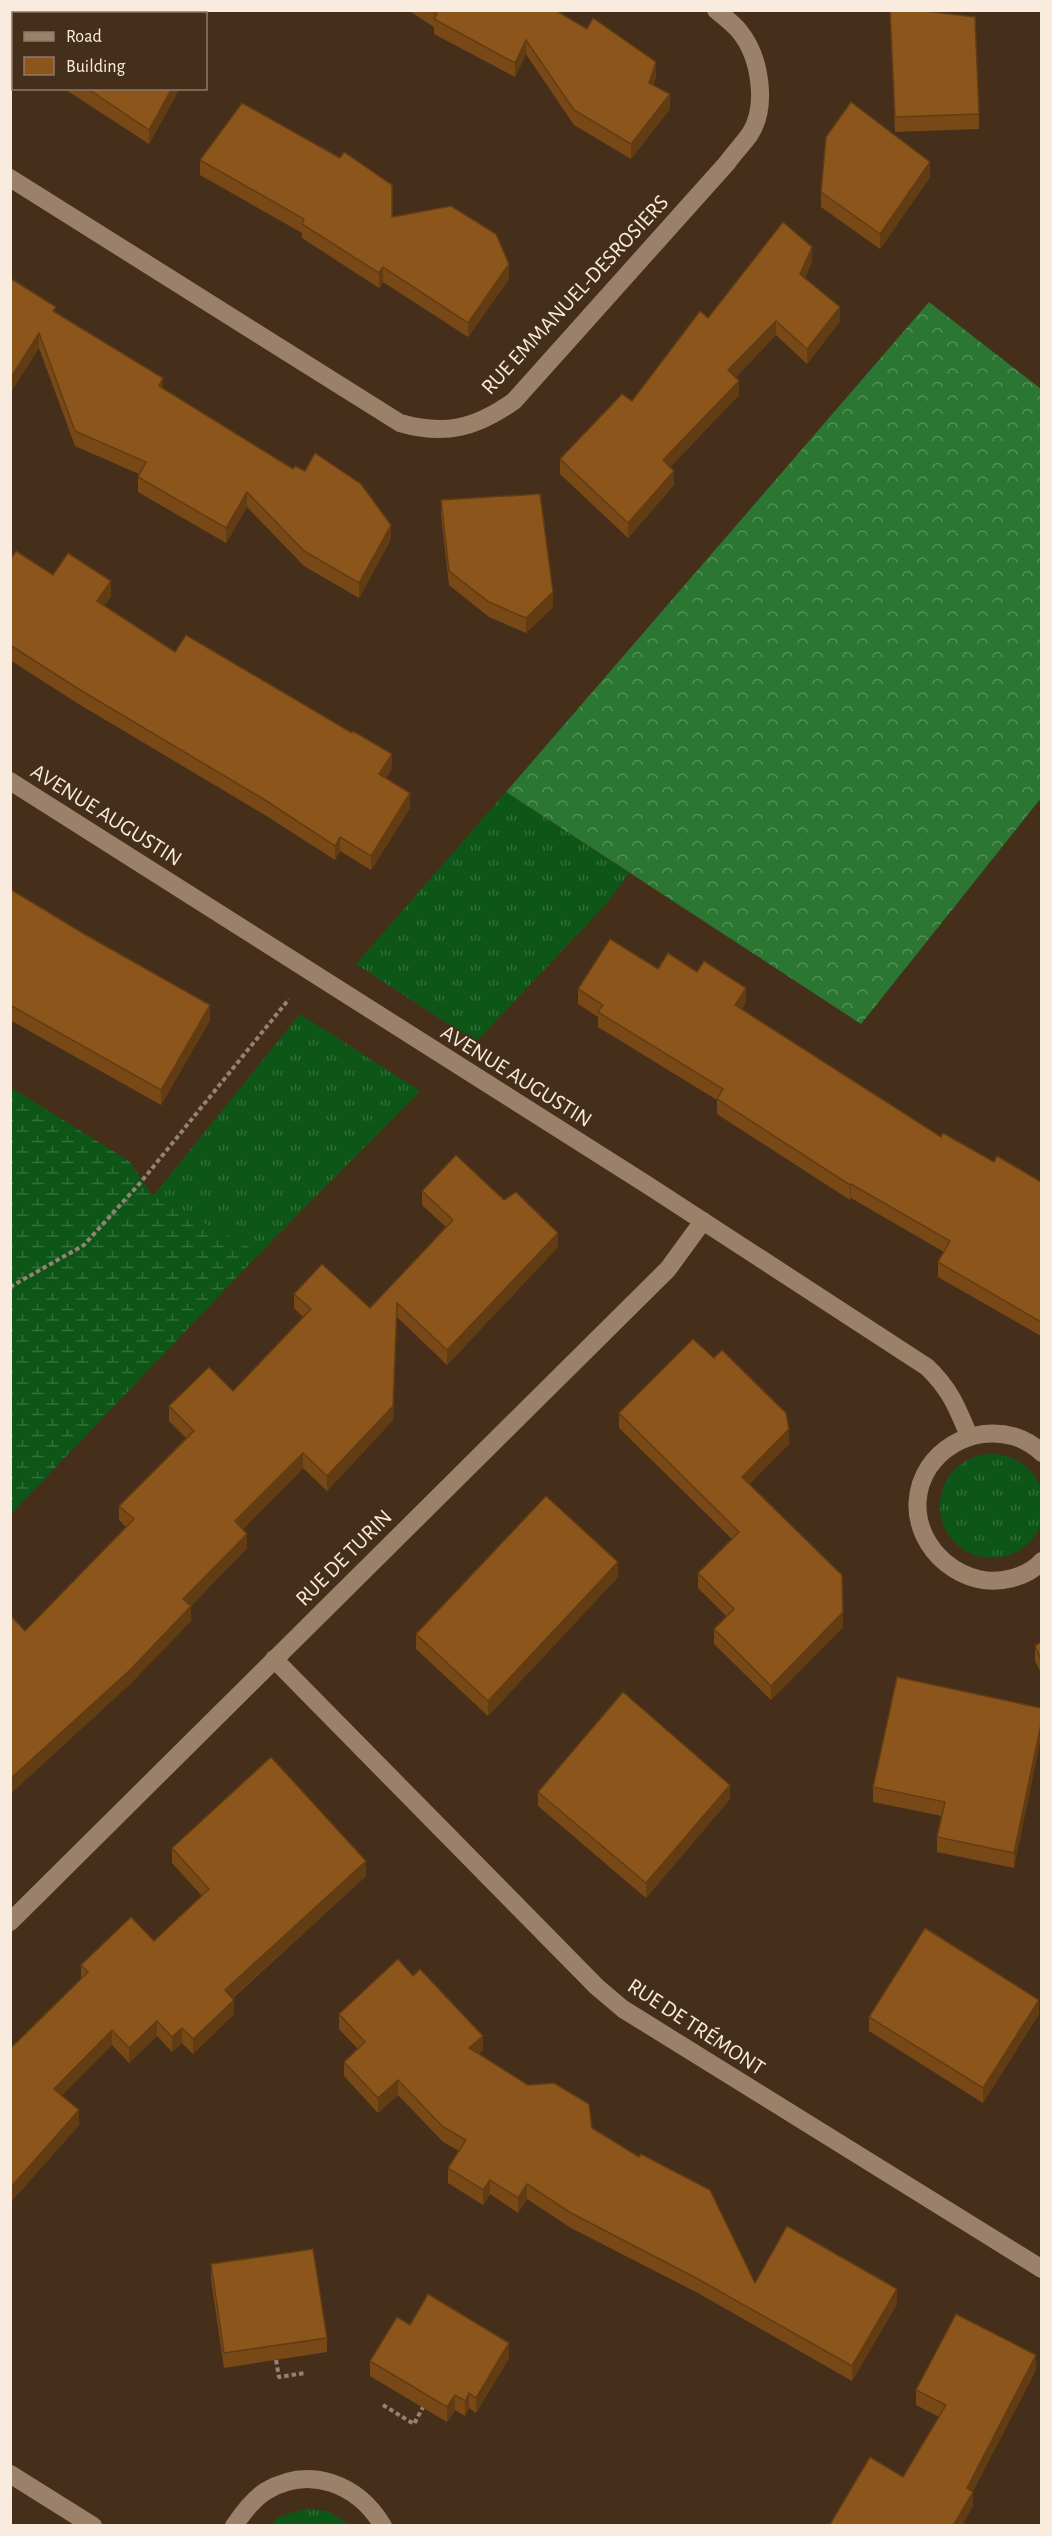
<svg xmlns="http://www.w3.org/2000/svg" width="1052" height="2536" font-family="'Alegreya Sans',sans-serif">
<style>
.grass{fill:url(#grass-tufts)}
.forest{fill:url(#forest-crowns)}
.wetland{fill:url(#wetland-marsh)}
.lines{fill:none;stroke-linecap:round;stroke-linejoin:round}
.path{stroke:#958272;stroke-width:4;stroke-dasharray:4.5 3;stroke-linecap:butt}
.minor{stroke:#9b816a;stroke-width:18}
.wall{fill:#784917}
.shaded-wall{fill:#623c13}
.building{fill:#8c551b;stroke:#623c13;stroke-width:1.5}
.labels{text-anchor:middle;stroke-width:4.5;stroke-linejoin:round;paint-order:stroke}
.street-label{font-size:22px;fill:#faebdf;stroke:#452f1b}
</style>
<defs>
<pattern id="grass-tufts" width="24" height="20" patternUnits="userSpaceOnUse" patternTransform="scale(1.5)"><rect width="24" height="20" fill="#0e5618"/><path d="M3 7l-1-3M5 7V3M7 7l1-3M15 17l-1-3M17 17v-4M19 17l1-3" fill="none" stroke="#326e39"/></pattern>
<pattern id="forest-crowns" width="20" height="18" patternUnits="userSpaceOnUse" patternTransform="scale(1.5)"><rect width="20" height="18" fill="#2b7632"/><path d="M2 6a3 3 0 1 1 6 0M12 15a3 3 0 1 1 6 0" fill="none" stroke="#559059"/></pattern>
<pattern id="wetland-marsh" width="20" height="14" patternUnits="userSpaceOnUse" patternTransform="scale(1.5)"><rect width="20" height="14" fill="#0e5618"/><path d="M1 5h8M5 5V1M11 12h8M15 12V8" fill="none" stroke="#326e39"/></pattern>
</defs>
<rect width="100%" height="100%" fill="#452f1b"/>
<!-- grass -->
<g class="grass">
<path d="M506,792L629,873L606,904L476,1042L356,964Z"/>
<path d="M300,1014L420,1091L260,1253L153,1196Z"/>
<circle cx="992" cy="1506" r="52"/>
<path d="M306,2509L327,2511L350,2525H270L281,2516Z"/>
</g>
<!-- forest -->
<path class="forest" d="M929,302L1041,389V798L861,1024L506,792Z"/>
<!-- wetland -->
<path class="wetland" d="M10,1087L129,1161L153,1196L260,1253L11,1514Z"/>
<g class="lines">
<!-- path -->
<g class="path">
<path d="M10,1287L84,1245L141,1182L289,999"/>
<path d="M276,2360L279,2377L305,2373"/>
<path d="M383,2405L414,2424L423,2407"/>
</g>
<!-- minor -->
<g class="minor">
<path d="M10,178L400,423C445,436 476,428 514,401L727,163C734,153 743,144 750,134C768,106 760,57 740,32C734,24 724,17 716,10"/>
<path d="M10,781L649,1186L927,1367C950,1389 957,1407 969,1436"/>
<path d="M1042,1453C1009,1421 954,1430 929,1467C900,1512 929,1567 978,1579C998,1584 1027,1578 1042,1561"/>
<path d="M274,1659L597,1987L623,2009L1042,2269"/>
<path d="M10,1922L668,1269L703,1221"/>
<path d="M10,2474L93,2526"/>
<path d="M234,2526C242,2514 253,2499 266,2491C310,2465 358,2484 383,2526"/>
</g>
</g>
<!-- wall -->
<g class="wall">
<path d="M10,10L14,14V58L10,56Z"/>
<path d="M408,10H555L656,77L653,85L670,109L631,159L574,125L526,54L515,77L434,34V27Z"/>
<path d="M890,10L979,114V129L895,132Z"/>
<path d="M63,88H180L149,144Z"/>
<path d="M200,160L392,217L509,279L468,337L383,282L379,288L302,238V233L200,175Z"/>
<path d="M930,177L880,249L821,207V192Z"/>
<path d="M812,262L805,278L840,321L807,364L776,335L736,377L739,395L670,467L674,485L628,538L560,474V459L632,401L708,318Z"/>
<path d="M10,278L56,312L163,389L391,539L359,598L304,566L247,507L226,543L138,492V477L139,474L75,446L39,348L10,393Z"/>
<path d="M441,500L553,607L526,633L489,617L449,585L441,515Z"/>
<path d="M10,560L111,596L104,606L175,652L392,769L386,778L410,808L371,870L340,851L335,860L265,815L77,703L10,660Z"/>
<path d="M10,889L210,1020L161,1105L10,1020Z"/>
<path d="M658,969L746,1002L742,1009L941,1137L994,1162L1041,1182V1336L938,1277V1262L944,1252L851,1198L850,1200L717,1114V1100L598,1027V1017L578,1004V989Z"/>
<path d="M422,1191L504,1200L558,1247L447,1365L397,1317L393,1420L327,1491L303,1468L243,1529L247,1548L191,1606V1621L130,1684L10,1794V1615L25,1631L126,1527L119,1520V1506L186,1438L169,1421V1406L233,1391L303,1317L294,1308V1294L370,1308L446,1227L422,1205Z"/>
<path d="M619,1413L789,1444L749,1484L843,1627L771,1700L714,1644V1629L727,1617L698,1588V1573L732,1539L619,1428Z"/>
<path d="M618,1577L488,1716L416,1649V1634Z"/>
<path d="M1041,1642V1673L1035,1661V1646Z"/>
<path d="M1041,1708L1014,1868L937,1852V1837L942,1816L873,1802V1787Z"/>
<path d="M538,1792L730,1799L646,1898L538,1806Z"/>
<path d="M172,1848L366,1876L233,1998L234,2014L193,2054L182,2043L172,2052L157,2036L129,2063L112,2045L62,2095L79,2125L10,2203L81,1979V1965L154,1941L202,1896L172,1863Z"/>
<path d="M339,2014L483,2050L479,2054L592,2128L755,2283L897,2304L852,2381L698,2293L571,2228L527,2199L518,2213L490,2194L483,2205L448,2183V2168L459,2151L443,2142L398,2095L378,2113L344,2076V2062L358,2049L339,2029Z"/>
<path d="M1039,2014L983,2103L869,2031V2017Z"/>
<path d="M211,2264L327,2338V2352L224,2368L211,2279Z"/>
<path d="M410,2325L509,2358L476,2413L469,2408L465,2416L455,2410L447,2422L370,2376V2361Z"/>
<path d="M1036,2370L973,2491V2506L903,2477L939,2417L916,2405V2390Z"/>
</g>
<!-- shaded-wall -->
<g class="shaded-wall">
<path d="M526,40V54L515,77V63Z"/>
<path d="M656,62V77L649,98V83Z"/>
<path d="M172,88H180L149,144V130Z"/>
<path d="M670,94V109L631,159V144Z"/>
<path d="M930,162V177L880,249V234Z"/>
<path d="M812,247V262L800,289V274Z"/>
<path d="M509,264V279L468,337V323Z"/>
<path d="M383,267V282L379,288V273Z"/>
<path d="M840,307V321L807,364V349Z"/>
<path d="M776,321V335L728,385V370Z"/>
<path d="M39,333V348L10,393V379Z"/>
<path d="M163,378V393L159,386Z"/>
<path d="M739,381V395L663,474V460Z"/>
<path d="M674,471V485L628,538V523Z"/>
<path d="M247,492V507L226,543V528Z"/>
<path d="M391,525V539L359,598V583Z"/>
<path d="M111,581V596L97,616V601Z"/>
<path d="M553,592V607L526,633V618Z"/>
<path d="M392,754V769L379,789V774Z"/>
<path d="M410,793V808L371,870V856Z"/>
<path d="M340,837V851L335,860V846Z"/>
<path d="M746,988V1002L735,1019V1005Z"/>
<path d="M210,1005V1020L161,1105V1090Z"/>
<path d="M851,1184V1198L850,1200V1185Z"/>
<path d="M558,1233V1247L447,1365V1350Z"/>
<path d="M397,1303L393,1420L327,1491V1476Z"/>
<path d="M789,1429V1444L742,1492V1477Z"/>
<path d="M303,1453V1468L235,1536V1521Z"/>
<path d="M247,1534V1548L183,1614V1599Z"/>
<path d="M618,1562V1577L488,1716V1701Z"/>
<path d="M191,1606V1621L130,1684L10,1794V1779Z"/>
<path d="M843,1612V1627L771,1700V1686Z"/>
<path d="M1041,1724V1739L1014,1868V1853Z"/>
<path d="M730,1785V1799L646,1898V1883Z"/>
<path d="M366,1861V1876L225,2004V1990Z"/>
<path d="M234,2000V2014L193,2054V2039Z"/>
<path d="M1039,2000V2014L983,2103V2088Z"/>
<path d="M157,2021V2036L129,2063V2048Z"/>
<path d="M182,2028V2043L172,2052V2037Z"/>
<path d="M112,2030V2045L54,2103V2089Z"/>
<path d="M483,2036V2050L469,2063V2048Z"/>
<path d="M398,2080V2095L378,2113V2098Z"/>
<path d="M79,2110V2125L10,2203V2188Z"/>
<path d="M490,2180V2194L483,2205V2190Z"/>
<path d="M527,2184V2199L518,2213V2198Z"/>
<path d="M897,2289V2304L852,2381V2366Z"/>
<path d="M509,2343V2358L476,2413V2398Z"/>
<path d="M1036,2355V2370L967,2502L973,2492V2506L962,2526H953L967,2488Z"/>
<path d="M469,2393V2408L465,2416V2401Z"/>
<path d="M455,2395V2410L447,2422V2407Z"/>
</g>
<!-- building -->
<g class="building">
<path d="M10,10H78L83,14H14V43L10,41Z"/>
<path d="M431,10H555L587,29L593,18L656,62L649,83L670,94L631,144L574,110L526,40L515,63L434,19L437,14Z"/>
<path d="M890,10H916L975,17L979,114L895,117Z"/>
<path d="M87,88H172L149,130Z"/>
<path d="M851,102L930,162L880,234L821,192L826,137Z"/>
<path d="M242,103L340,158L344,152L392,185V217L451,206L496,234L509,264L468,323L383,267L379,273L302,224L304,219L200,160Z"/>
<path d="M783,222L812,247L800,274L840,307L807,349L776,321L728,370L739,381L663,460L674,471L628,523L560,459L622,394L632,401L700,311L708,318Z"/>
<path d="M10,278L56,307L53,311L163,378L159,386L293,469L295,466L305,471L315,453L361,484L391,525L359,583L304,551L247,492L226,528L138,477L146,462L75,431L39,333L10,379Z"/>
<path d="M540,494L553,592L526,618L489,602L449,571L441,500Z"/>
<path d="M16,551L53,575L68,553L111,581L97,601L175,652L186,635L352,733L353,731L392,754L379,774L410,793L371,856L340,837L335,846L265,800L77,688L10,645V560Z"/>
<path d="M10,889L86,935L210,1005L161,1090L10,1005Z"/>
<path d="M610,939L658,969L668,953L697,972L704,961L746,988L735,1005L941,1137L943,1133L994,1162L997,1156L1041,1182V1322L938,1262L950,1241L851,1184L850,1185L717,1099L723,1089L598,1012L603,1005L578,989Z"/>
<path d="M456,1155L504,1200L516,1192L558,1233L447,1350L397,1303L393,1406L327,1476L303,1453L235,1521L247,1534L183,1599L191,1606L130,1670L10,1779V1615L25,1631L134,1519L119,1506L194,1431L169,1406L209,1367L233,1391L311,1309L294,1294L322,1264L370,1308L453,1220L422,1191Z"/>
<path d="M693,1339L714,1358L722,1350L786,1413L789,1429L742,1477L842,1575L843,1612L771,1686L714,1629L734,1609L698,1573L739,1532L619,1413Z"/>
<path d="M546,1496L618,1562L488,1701L416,1634Z"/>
<path d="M1041,1642V1659L1035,1646Z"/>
<path d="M897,1677L1041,1708V1724L1014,1853L937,1837L945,1802L873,1787Z"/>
<path d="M623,1692L730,1785L646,1883L538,1792Z"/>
<path d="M271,1757L366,1861L225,1990L234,2000L193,2039L182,2028L172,2037L157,2021L129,2048L112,2030L54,2089L79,2110L10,2188V2049L88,1972L81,1965L131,1917L154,1941L209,1889L172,1848Z"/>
<path d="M925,1928L1039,2000L983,2088L869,2017Z"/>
<path d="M398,1959L413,1976L420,1969L483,2036L469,2048L528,2085L554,2083L589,2104L592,2128L639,2157L641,2154L710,2190L755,2283L787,2226L897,2289L852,2366L698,2279L571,2213L527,2184L518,2198L490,2180L483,2190L448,2168L466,2140L443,2127L398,2080L378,2098L344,2062L365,2042L339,2014Z"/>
<path d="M313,2249L327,2338L224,2353L211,2264Z"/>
<path d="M428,2294L509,2343L476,2398L469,2393L465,2401L455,2395L447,2407L370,2361L397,2317L410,2325Z"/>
<path d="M956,2314L1036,2355L967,2488L973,2492L953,2526H829L870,2457L903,2477L946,2405L916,2390Z"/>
</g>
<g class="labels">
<!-- street labels -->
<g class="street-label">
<text transform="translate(574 294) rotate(-47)" y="8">RUE EMMANUEL-DESROSIERS</text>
<text transform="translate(107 814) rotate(32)" y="8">AVENUE AUGUSTIN</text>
<text transform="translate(517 1075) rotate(32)" y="8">AVENUE AUGUSTIN</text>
<text transform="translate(343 1557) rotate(-45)" y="8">RUE DE TURIN</text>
<text transform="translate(697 2026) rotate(33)" y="8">RUE DE TRÉMONT</text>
</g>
</g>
<!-- border -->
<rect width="1052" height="2536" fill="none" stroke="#faebdf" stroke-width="24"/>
<!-- legend -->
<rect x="12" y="12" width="195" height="78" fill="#452f1b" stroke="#8d7a69" stroke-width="1.5"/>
<rect x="24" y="32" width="30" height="9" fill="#9b816a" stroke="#8d7a69" stroke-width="1.5"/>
<text x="66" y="42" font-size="18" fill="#faebdf">Road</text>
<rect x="24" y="57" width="30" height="18" fill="#8c551b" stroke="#8d7a69" stroke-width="1.5"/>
<text x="66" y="72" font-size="18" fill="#faebdf">Building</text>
</svg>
